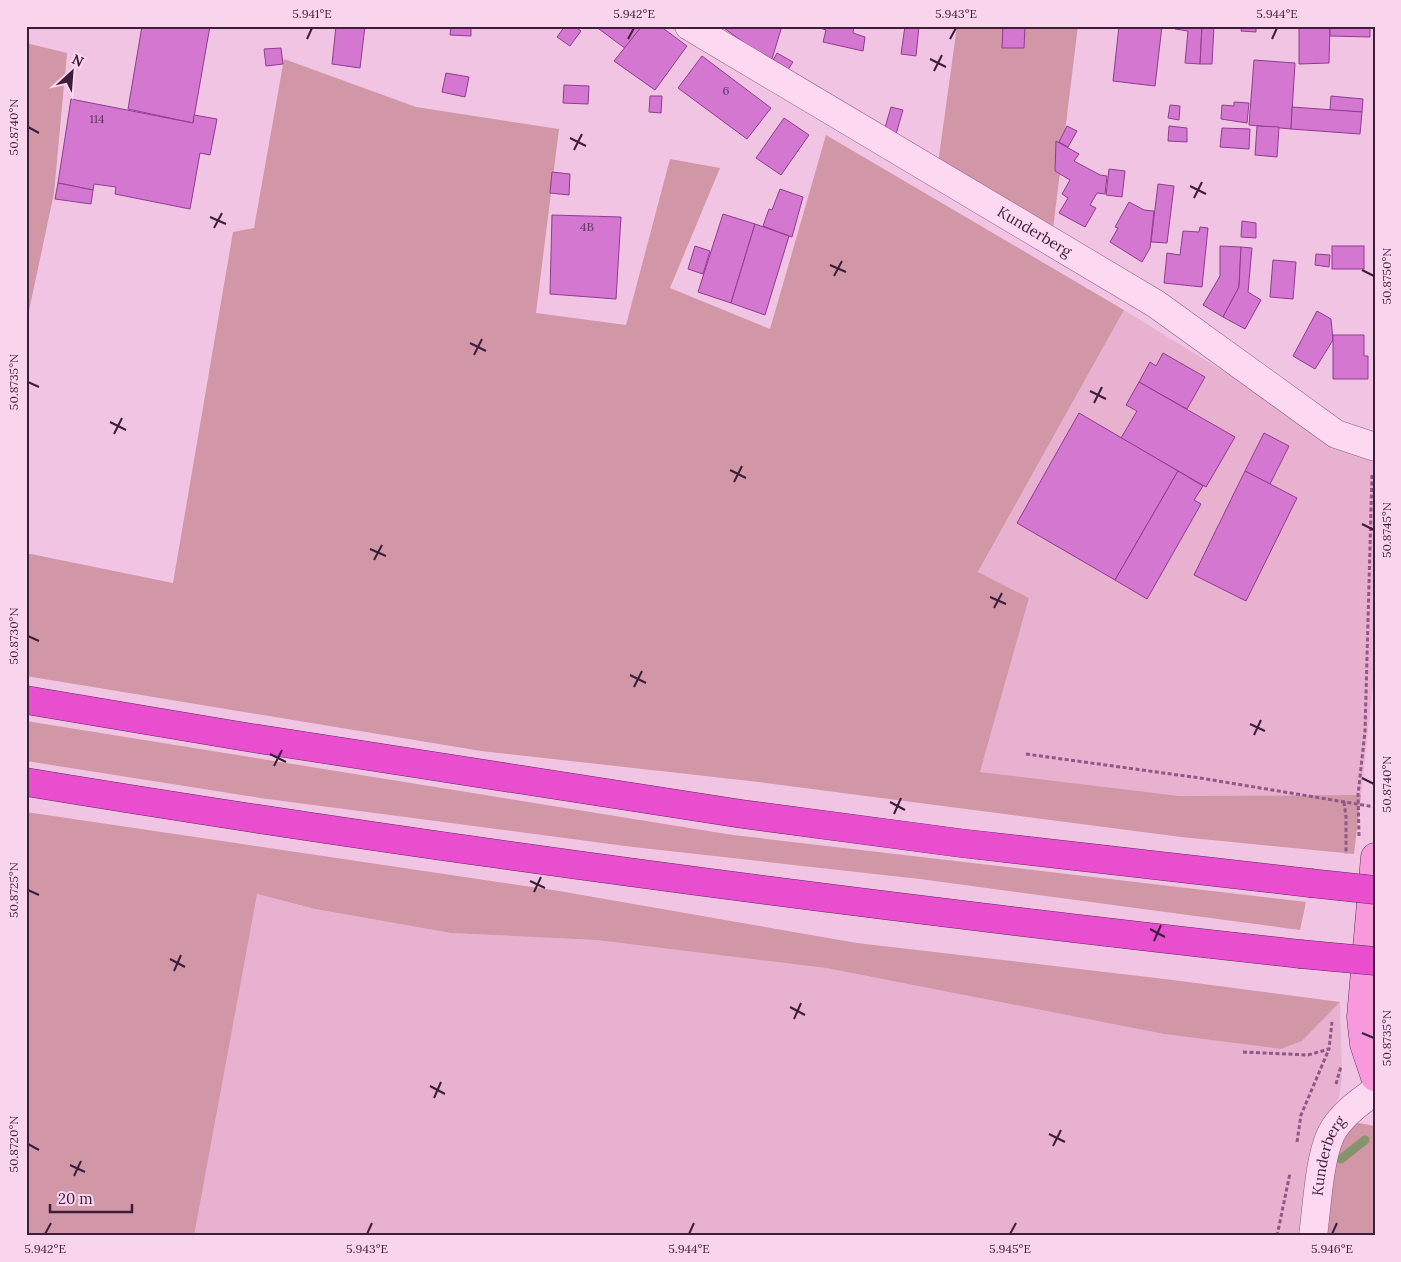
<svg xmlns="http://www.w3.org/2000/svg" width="1401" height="1262" font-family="Lora,serif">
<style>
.farmland{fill:#e8b1cf}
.green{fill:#d197a7}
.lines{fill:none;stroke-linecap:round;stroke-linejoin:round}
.stream{stroke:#86946c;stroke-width:9}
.building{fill:#d377d1;stroke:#903c8f}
.minor-casing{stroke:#8f5887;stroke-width:29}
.major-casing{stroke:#5c2d58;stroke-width:29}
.highway-casing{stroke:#5c2d58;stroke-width:29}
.path{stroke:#8f5887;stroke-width:3;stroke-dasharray:4 2.5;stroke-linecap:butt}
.minor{stroke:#fcd9f1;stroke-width:28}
.major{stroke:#f899db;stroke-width:28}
.highway{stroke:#e84ecd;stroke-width:28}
.highway-bridge-casing{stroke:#5c2d58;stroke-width:29;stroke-linecap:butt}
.highway-bridge{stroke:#e84ecd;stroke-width:28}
.ticks{fill:none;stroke:#3d1e3a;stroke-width:2}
.labels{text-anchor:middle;stroke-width:4;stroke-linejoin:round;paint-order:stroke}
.number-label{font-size:12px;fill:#623460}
.street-label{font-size:15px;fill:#3d1e3a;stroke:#f9d5ed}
.neatline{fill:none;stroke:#3d1e3a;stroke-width:2}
.ticks-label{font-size:12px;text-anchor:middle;fill:#3d1e3a}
</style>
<rect width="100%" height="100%" fill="#f2c4e4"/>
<!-- farmland -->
<g class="farmland">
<path d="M1124,310L1309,424L1375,459V666L1361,795L1180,796L980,772L1029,598L978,573Z"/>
<path d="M256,894L315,909L451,933L596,940L826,968L1164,1034L1281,1049L1302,1041L1340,1002L1342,1078L1339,1097L1314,1139L1312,1236H194Z"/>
</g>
<!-- green -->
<g class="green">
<path d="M957,26H1078L1052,237L937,171Z"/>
<path d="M26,43L67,53L54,193L26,325Z"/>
<path d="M284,59L416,107L559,129L536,313L626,325L670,159L720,168L670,288L770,329L826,135L1124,310L978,572L1029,598L980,772L1180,796L1361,795L1354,854L1181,837L750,781L481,751L26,676V553L173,583L233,232L254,228Z"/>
<path d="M26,721L733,835L1306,902L1300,930L920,879L633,847L260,798L26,761Z"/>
<path d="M26,812L559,891L857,943L1173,980L1340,1002L1302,1041L1281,1049L1164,1034L826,968L596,940L451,933L315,909L257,894L194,1236H26Z"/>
<path d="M1358,1123L1375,1126V1236H1316L1343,1125Z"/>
</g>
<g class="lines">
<!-- stream -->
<path class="stream" d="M1341,1159L1365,1140"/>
</g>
<!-- building -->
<g class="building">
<path d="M142,26H210L193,123L128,109Z"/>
<path d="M336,26H365L360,68L332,64Z"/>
<path d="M451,26H471V36L450,35Z"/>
<path d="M565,26H574L581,31L570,46L557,37Z"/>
<path d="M595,26H642L626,49Z"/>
<path d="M642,26H660L687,46L655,90L614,61Z"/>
<path d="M721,26H782L771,62Z"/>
<path d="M854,26L853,33L865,37L863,51L823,42L826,30L817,27Z"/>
<path d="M905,26H919L916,56L901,54Z"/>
<path d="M1003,26H1025L1024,48H1002Z"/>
<path d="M1119,26H1162L1155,86L1113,81Z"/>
<path d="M1176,26H1202L1200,64L1185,63L1188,31L1175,29Z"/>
<path d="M1202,26H1214L1212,64H1200Z"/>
<path d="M1242,26H1256V32L1241,31Z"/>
<path d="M1299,26H1330L1329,63L1299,64Z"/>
<path d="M1330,26H1370V37L1330,36Z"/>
<path d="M281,48L283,64L266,66L264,49Z"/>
<path d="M777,53L793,62L787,71L772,62Z"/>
<path d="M702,56L771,108L747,139L678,88Z"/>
<path d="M1254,60L1295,63L1291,129L1249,125Z"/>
<path d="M446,73L469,77L465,97L442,92Z"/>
<path d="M564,85L589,86L588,104L563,103Z"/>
<path d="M650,96H662L661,113L649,112Z"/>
<path d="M1331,96L1363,99L1362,112L1330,110Z"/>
<path d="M71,99L193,123L194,115L217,119L210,155L200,153L190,209L115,194L116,187L94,184L93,190L58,183Z"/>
<path d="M1234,102L1249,103L1247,123L1221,119L1222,105L1234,106Z"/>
<path d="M1170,105L1180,106L1179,120L1168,118Z"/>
<path d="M891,107L903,110L896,134L884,131Z"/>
<path d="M1292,107L1362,112L1360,134L1291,129Z"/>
<path d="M784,118L809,135L781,175L756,158Z"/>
<path d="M1067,126L1077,131L1068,147L1059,142Z"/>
<path d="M1169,126L1187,128V142L1168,141Z"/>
<path d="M1257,126L1279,127L1277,157L1255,155Z"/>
<path d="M1222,128L1250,129L1249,149L1220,147Z"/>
<path d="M1056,141L1079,154L1074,161L1100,175L1107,176L1105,194L1097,193L1090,205L1096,208L1085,227L1059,213L1068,198L1062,194L1070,180L1055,171Z"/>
<path d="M1109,169L1125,171L1122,197L1106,195Z"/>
<path d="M552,172L570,174L569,195L550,193Z"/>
<path d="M58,183L93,190L91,204L55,199Z"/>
<path d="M1158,184L1174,186L1167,243L1151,242Z"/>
<path d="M780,189L803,197L792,237L763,226L769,209L772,210Z"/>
<path d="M1129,202L1144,210L1154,211L1150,248L1142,262L1110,242L1118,228L1115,227Z"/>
<path d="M723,214L755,224L731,303L698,292Z"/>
<path d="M552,215L621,217L616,299L550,294Z"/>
<path d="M1242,221L1256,223V238L1241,237Z"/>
<path d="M755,224L789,236L765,315L731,303Z"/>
<path d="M1200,227L1208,228L1202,287L1164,283L1167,253L1180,255L1183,231L1199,232Z"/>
<path d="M695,246L710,251L703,274L688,269Z"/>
<path d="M1220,246L1241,247L1239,287L1223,317L1203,305L1220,276Z"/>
<rect x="1332" y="246" width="32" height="23"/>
<path d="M1241,247L1252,248L1248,292L1261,300L1245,329L1223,317L1239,287Z"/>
<path d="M1316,254L1330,255L1329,267L1315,265Z"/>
<path d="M1273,260L1296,262L1293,299L1270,297Z"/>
<path d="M1317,311L1331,319L1333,340L1315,369L1293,356Z"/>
<path d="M1333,335H1364V356H1368V379H1333Z"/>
<path d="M1163,353L1205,377L1187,409L1139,382L1150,362L1156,366Z"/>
<path d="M1139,382L1235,437L1206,487L1121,438L1137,411L1126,405Z"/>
<path d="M1079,413L1178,471L1115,580L1017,523Z"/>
<path d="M1264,433L1289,446L1270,484L1245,471Z"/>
<path d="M1178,471L1203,486L1194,500L1201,504L1147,599L1115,580Z"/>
<path d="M1245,471L1297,498L1246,601L1194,575Z"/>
</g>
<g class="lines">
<defs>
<g id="minor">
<path id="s1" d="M689,26L1156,304L1336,434L1375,447"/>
<path id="s2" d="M1313,1236C1317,1207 1319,1159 1331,1134C1340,1116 1359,1102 1375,1091"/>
</g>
<path id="major" d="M1375,857L1361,1017L1364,1044L1375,1077"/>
<g id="highway">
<path d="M26,700L246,737L742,814L960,843L1310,883"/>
<path d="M26,782C449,852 874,907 1300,954"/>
</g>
</defs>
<!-- minor casing -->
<use href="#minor" class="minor-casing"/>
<!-- major casing -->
<use href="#major" class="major-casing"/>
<!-- highway casing -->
<use href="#highway" class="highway-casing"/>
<!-- path -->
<g class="path">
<path d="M1026,754L1200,778L1375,807"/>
<path d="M1344,802L1346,817V854"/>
<path d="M1359,836L1358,795L1365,731L1372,473"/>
<path d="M1243,1052L1308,1055L1329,1049L1332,1022"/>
<path d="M1336,1084L1341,1066"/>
<path d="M1297,1142L1301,1115L1329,1049"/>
<path d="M1277,1236L1290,1173"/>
</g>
<!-- minor -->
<use href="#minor" class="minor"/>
<!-- major -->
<use href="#major" class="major"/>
<!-- highway -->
<use href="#highway" class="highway"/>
<defs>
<g id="highway-bridge">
<path d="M1310,883L1375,890"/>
<path d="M1300,954L1375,961"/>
</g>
</defs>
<!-- highway-bridge casing -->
<use href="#highway-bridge" class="highway-bridge-casing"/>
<!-- highway-bridge -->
<use href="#highway-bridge" class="highway-bridge"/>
</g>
<!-- ticks -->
<path class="ticks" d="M307,39L312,28M628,39L634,28M950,39L956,28M1272,39L1277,28M930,59L946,67M934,71L942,55M28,127L39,133M570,138L586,146M574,150L582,134M1190,186L1206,194M1194,198L1202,182M210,217L226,224M214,228L222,213M830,265L846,272M1362,270L1374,276M834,276L842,261M470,343L486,351M474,355L482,339M28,382L39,387M1090,391L1106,399M1094,403L1102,387M110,422L126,430M114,434L122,418M730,470L746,478M734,482L742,466M1362,524L1374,530M370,549L386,556M374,560L382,545M990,597L1006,604M994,608L1002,593M28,636L39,641M630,675L646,683M634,687L642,671M1250,724L1265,731M1254,735L1261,720M270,754L286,762M274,766L282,750M1362,778L1374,784M890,802L905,810M894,814L901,798M530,881L545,888M28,890L39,895M534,892L541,877M1150,929L1165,937M1154,941L1161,925M170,959L185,967M174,971L181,955M790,1007L805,1015M794,1019L801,1003M1362,1033L1374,1038M430,1086L445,1094M434,1098L441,1082M1049,1134L1065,1142M28,1144L39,1150M1053,1146L1061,1130M70,1165L85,1172M74,1176L81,1161M45,1234L51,1223M367,1234L372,1223M689,1234L694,1223M1010,1234L1016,1223M1332,1234L1337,1223"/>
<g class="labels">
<!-- number labels -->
<g class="number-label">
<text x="726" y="95">6</text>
<text x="97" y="123">114</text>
<text x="587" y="231">4B</text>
</g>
<!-- street labels -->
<g class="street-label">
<text dy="5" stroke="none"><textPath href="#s1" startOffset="402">Kunderberg</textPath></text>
<text dy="5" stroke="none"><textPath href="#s2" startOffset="82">Kunderberg</textPath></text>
</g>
</g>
<!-- border -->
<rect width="1401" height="1262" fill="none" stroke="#f9d5ed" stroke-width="55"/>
<!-- north arrow -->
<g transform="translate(72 72) rotate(26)" stroke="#f9d5ed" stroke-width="4" paint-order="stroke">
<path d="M0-4L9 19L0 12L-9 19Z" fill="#3d1e3a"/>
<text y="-8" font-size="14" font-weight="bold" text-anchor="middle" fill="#3d1e3a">N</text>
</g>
<!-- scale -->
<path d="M50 1204v8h82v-8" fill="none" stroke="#3d1e3a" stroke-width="2.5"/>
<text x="58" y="1204" font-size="15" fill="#3d1e3a" stroke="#f9d5ed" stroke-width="4" paint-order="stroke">20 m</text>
<rect x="28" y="28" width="1346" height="1206" class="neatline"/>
<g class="ticks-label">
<text x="312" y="18">5.941°E</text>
<text x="634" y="18">5.942°E</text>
<text x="956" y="18">5.943°E</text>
<text x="1277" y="18">5.944°E</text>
<text transform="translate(14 127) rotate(-90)" y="4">50.8740°N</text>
<text transform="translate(1387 276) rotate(-90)" y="4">50.8750°N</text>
<text transform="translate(14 382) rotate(-90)" y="4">50.8735°N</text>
<text transform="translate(1387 530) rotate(-90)" y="4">50.8745°N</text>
<text transform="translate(14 636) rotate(-90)" y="4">50.8730°N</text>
<text transform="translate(1387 784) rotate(-90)" y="4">50.8740°N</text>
<text transform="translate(14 890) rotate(-90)" y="4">50.8725°N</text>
<text transform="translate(1387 1038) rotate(-90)" y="4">50.8735°N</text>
<text transform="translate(14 1144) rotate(-90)" y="4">50.8720°N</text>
<text x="45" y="1253">5.942°E</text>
<text x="367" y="1253">5.943°E</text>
<text x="689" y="1253">5.944°E</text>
<text x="1010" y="1253">5.945°E</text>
<text x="1332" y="1253">5.946°E</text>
</g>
</svg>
